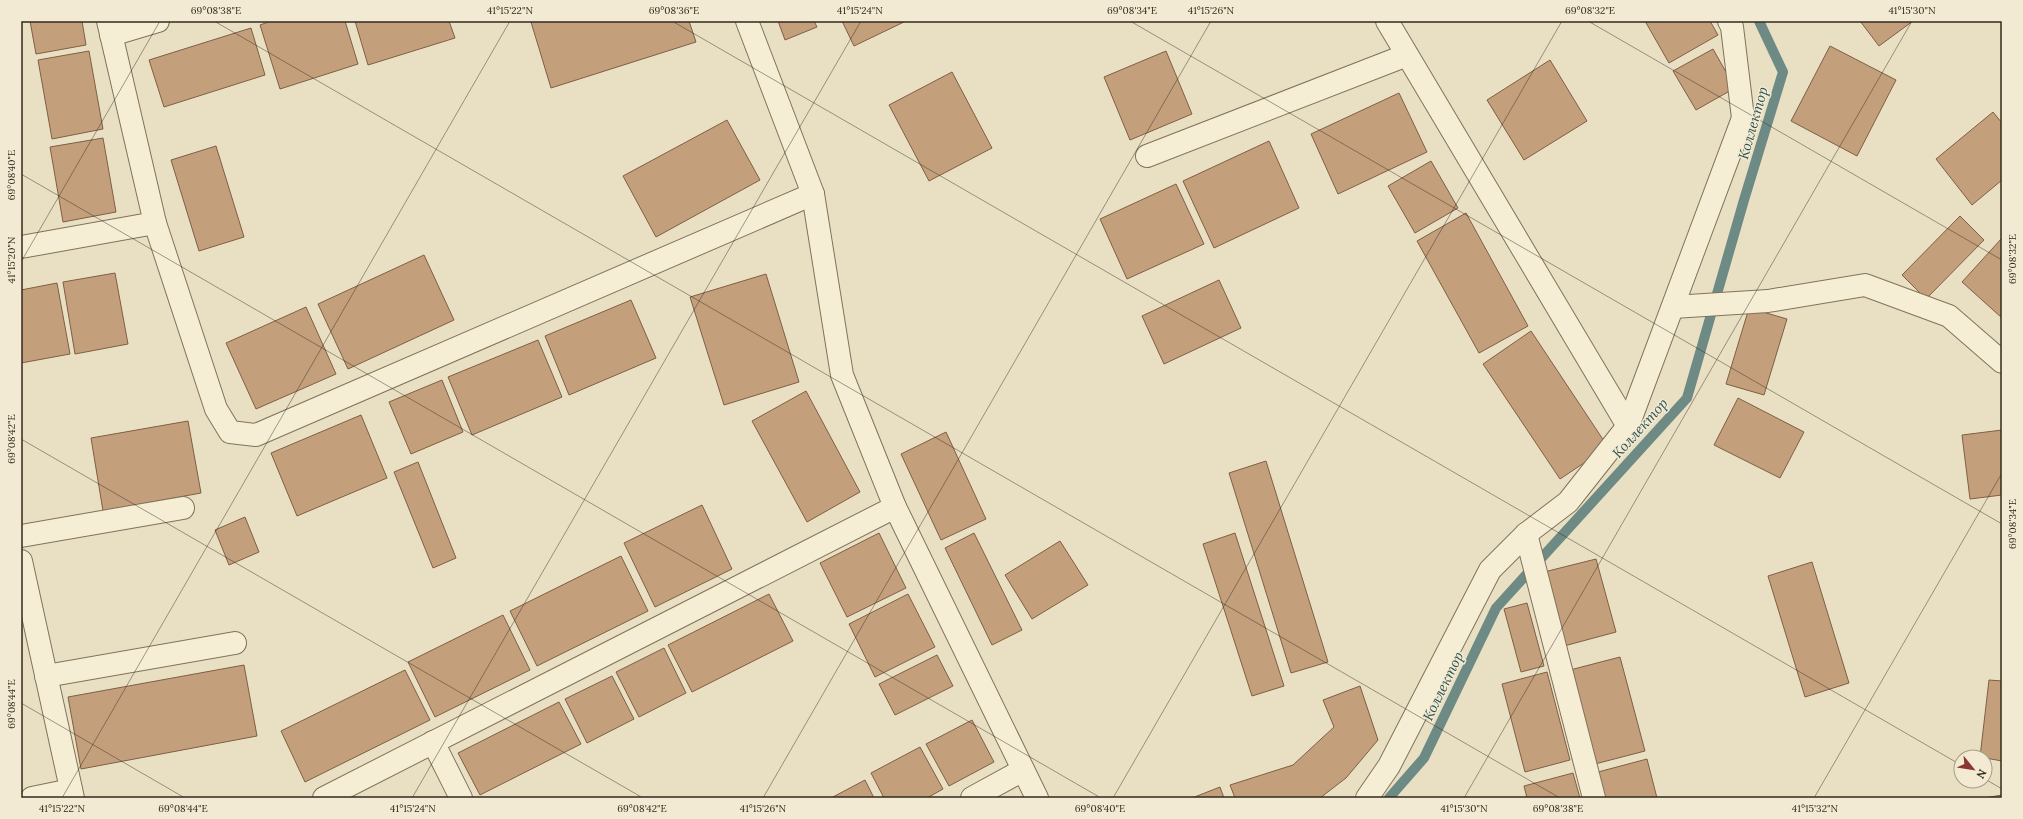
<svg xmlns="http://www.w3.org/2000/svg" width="2023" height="819" font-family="Lora,serif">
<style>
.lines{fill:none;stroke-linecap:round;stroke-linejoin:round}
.stream{stroke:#6d8a84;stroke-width:10}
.building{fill:#c49f7c;stroke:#7f5f43}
.minor-casing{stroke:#82725b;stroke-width:24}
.minor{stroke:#f5eed5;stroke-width:22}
.ticks{fill:none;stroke:#332a1e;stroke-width:1;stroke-opacity:0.45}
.labels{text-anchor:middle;stroke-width:3;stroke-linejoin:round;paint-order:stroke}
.water-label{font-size:14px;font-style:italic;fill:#2f5252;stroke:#f2ead2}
.neatline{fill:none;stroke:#332a1e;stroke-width:1.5}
.ticks-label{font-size:10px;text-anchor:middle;fill:#332a1e}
</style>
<rect width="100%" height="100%" fill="#e9e0c3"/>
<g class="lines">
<!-- stream -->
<path class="stream" d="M1389,798L1424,758L1496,608L1687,398L1744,200L1783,72L1759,21"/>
</g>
<!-- building -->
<g class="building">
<path d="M30,21H82L86,45L36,54Z"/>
<path d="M271,21H345L358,64L280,89L260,25Z"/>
<path d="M355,21H449L455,38L368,65Z"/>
<path d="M534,21H689L696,42L551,88L531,22Z"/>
<path d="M778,21H814L817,27L785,40Z"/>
<path d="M842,21H906L854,46Z"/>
<path d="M1645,21H1710L1718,35L1669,63Z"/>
<path d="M1860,21H1913L1879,46Z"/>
<path d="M251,28L265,75L164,107L149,60Z"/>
<path d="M1830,46L1896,80L1857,156L1791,121Z"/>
<path d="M1713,49L1735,88L1696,110L1673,71Z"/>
<path d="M89,51L103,129L52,139L38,60Z"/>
<path d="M1166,51L1192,114L1130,140L1104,77Z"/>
<path d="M1550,60L1587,121L1524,160L1487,100Z"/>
<path d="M952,72L992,148L929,181L889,105Z"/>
<path d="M1399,93L1427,152L1338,194L1311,134Z"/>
<path d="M1993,112L2002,123V180L1972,205L1936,159Z"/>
<path d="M727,120L760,180L656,237L623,176Z"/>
<path d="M103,138L116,212L63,222L50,147Z"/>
<path d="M1269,141L1299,208L1214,248L1183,181Z"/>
<path d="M216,146L244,237L199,251L171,160Z"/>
<path d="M1431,161L1458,208L1415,233L1388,186Z"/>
<path d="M1176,184L1204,244L1127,279L1100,219Z"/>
<path d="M1466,213L1528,326L1479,353L1417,241Z"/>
<path d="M1960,216L1984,240L1926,299L1902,275Z"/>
<path d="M2002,238V318L1962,282Z"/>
<path d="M424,255L454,320L348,369L318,304Z"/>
<path d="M115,273L128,344L75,354L63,282Z"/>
<path d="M766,274L799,382L724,405L690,297Z"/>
<path d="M1219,280L1241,328L1164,364L1142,316Z"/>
<path d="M57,283L70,354L21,363V290Z"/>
<path d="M631,300L656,358L569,395L545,336Z"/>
<path d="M306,307L336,374L256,409L226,343Z"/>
<path d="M1749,308L1787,319L1764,395L1726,384Z"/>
<path d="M1531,331L1608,447L1560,479L1483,364Z"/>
<path d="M538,340L562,397L472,435L448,377Z"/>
<path d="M442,380L463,432L411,454L389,402Z"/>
<path d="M806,391L860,492L807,522L752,421Z"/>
<path d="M1738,398L1804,432L1780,478L1714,445Z"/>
<path d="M361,415L387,478L297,516L271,453Z"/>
<path d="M188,421L201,493L103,511L91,438Z"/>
<path d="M2002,430V495L1970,499L1962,435Z"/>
<path d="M946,432L986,519L941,540L901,454Z"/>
<path d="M1266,461L1328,662L1291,673L1229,473Z"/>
<path d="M418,462L456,558L433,568L394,472Z"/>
<path d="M702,505L732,569L655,607L624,543Z"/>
<path d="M245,517L259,552L229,565L215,530Z"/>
<path d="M879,533L906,588L847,617L820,563Z"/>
<path d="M974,533L1022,630L992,645L945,548Z"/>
<path d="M1235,533L1284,686L1252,696L1203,544Z"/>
<path d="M1060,541L1088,585L1032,619L1005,575Z"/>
<path d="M621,556L648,611L537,666L510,611Z"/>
<path d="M1596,559L1616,632L1564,646L1544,572Z"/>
<path d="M1812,562L1849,683L1805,697L1768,576Z"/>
<path d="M769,594L793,641L692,692L668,645Z"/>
<path d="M908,594L935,647L875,677L849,624Z"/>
<path d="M1527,603L1544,666L1521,672L1504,609Z"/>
<path d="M503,615L530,670L435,717L408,662Z"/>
<path d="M664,648L686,693L639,717L616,672Z"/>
<path d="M937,655L953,686L895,715L879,684Z"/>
<path d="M1620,657L1645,751L1595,764L1570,670Z"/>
<path d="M244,665L257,736L81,769L68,697Z"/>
<path d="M405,670L430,720L305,782L281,731Z"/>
<path d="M1547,672L1570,760L1525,772L1502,684Z"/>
<path d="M612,676L634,719L587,743L565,699Z"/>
<path d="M1989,680L2002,681V761L1980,757Z"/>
<path d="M1360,686L1378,740L1346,778L1320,798H1235L1230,785L1293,765L1334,727L1323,700Z"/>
<path d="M559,702L581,744L480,795L458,753Z"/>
<path d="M972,720L994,762L949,786L926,744Z"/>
<path d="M920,747L943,789L927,798H884L871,773Z"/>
<path d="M1647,759L1657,798H1605L1598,772Z"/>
<path d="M1573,773L1580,798H1527L1524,786Z"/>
<path d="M865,780L874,798H831Z"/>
<path d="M1220,787L1224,798H1192Z"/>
<path d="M2002,795V798H1984Z"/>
</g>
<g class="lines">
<defs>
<g id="minor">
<path d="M108,21L155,223L216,409L230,432L256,435L813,194"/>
<path d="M747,21L813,194L842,375L895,507L1037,798"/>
<path d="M1387,21L1628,426"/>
<path d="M111,35L158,21"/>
<path d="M1147,156L1407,55"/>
<path d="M21,247L155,223"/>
<path d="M1673,307L1768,301L1865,285L1949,316L2002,362"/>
<path d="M1526,534L1594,798"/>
<path d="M21,536L183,508"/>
<path d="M21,561L73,798"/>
<path d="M46,676L235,643"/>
<path d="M433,742L461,798"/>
<path d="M32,798L71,790"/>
<path d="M324,798L895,507"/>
<path d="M972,798L1023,770"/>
<path d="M1367,798L1389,766L1490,570L1526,534L1568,502L1628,426L1743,118L1732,27L1729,21"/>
</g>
</defs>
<!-- minor casing -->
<use href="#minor" class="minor-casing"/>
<!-- minor -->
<use href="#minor" class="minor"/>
</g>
<!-- ticks -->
<path class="ticks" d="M214,21L1560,798M672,21L1961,765M1130,21L2002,524M1588,21L2002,260M21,174L1101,798M21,262L160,21M21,439L643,798M21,703L185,798M1985,779L2002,789M62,798L510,21M412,798L861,21M763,798L1211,21M1113,798L1562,21M1464,798L1912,21M1814,798L2002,473"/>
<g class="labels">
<!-- water labels -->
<g class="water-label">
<text transform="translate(1753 123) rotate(-74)" y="5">Коллектор</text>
<text transform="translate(1640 428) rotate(-48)" y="5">Коллектор</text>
<text transform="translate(1443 686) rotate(-64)" y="5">Коллектор</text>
</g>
</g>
<!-- border -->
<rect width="2023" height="819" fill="none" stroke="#f2ead2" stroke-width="44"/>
<!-- north arrow -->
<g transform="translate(1973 769) rotate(120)"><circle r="19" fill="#f2ead2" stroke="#a69d8a"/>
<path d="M0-3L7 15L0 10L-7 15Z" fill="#8b3631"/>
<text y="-6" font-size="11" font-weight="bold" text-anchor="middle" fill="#332a1e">N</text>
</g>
<rect x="22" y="22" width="1979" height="775" class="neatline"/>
<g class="ticks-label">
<text x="216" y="14">69°08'38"E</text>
<text x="510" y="14">41°15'22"N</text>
<text x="674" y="14">69°08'36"E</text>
<text x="860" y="14">41°15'24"N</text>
<text x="1132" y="14">69°08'34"E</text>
<text x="1211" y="14">41°15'26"N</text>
<text x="1590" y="14">69°08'32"E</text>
<text x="1912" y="14">41°15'30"N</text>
<text transform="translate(11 175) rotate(-90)" y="4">69°08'40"E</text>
<text transform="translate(2012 259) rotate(-90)" y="4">69°08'32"E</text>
<text transform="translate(11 260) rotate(-90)" y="4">41°15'20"N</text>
<text transform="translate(11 439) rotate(-90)" y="4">69°08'42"E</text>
<text transform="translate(2012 524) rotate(-90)" y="4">69°08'34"E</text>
<text transform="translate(11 704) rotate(-90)" y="4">69°08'44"E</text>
<text x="62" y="812">41°15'22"N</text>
<text x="183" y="812">69°08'44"E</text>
<text x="413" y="812">41°15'24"N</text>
<text x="642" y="812">69°08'42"E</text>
<text x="763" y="812">41°15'26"N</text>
<text x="1100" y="812">69°08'40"E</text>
<text x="1464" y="812">41°15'30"N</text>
<text x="1558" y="812">69°08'38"E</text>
<text x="1815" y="812">41°15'32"N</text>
</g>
</svg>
